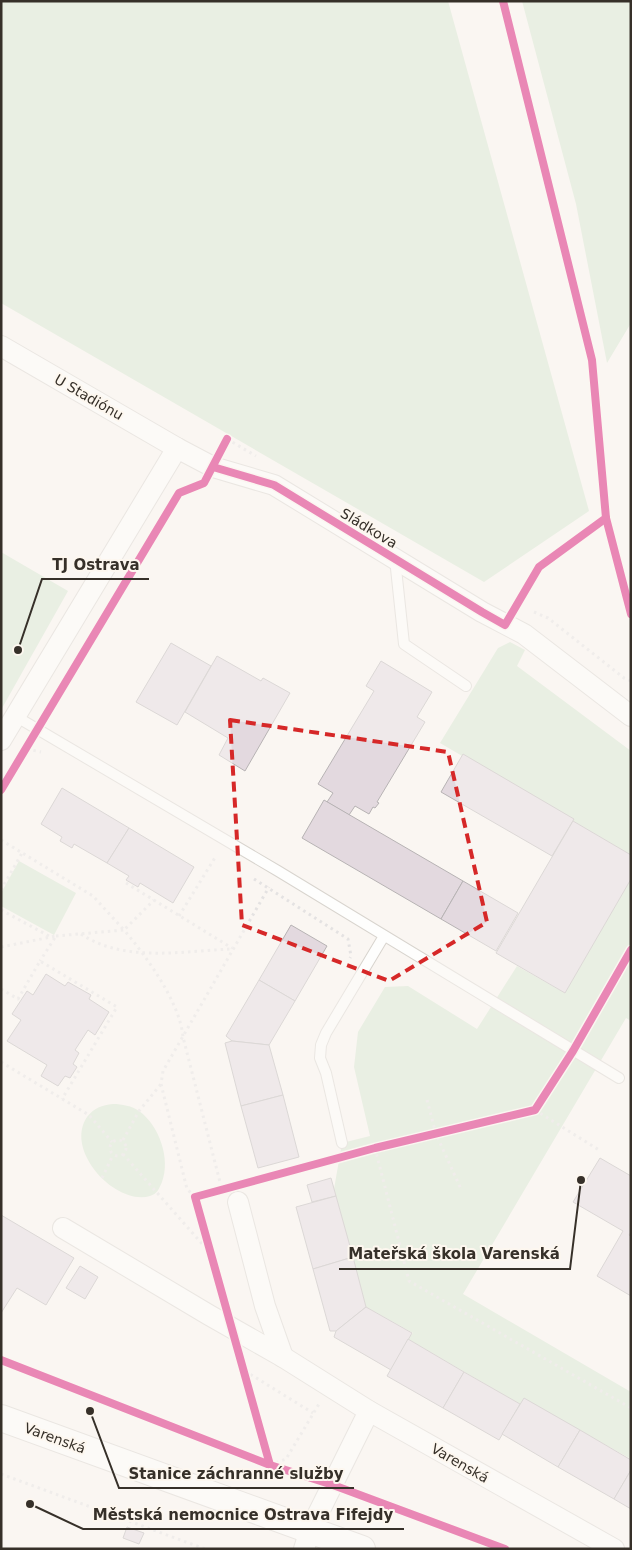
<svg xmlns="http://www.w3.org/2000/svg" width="632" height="1550" font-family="'DejaVu Sans',sans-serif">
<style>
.green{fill:#d6e6d0}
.building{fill:#e3d9df;stroke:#b7b3b4}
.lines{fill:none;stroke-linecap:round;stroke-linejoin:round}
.service-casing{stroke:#d8d4ce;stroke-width:12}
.minor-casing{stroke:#d8d4ce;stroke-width:22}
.tertiary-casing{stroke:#d8d4ce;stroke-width:28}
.path{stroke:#e4e2e2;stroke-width:3;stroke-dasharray:2.5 4;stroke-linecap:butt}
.service{stroke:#fefefd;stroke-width:10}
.minor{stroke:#fefefd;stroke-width:20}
.tertiary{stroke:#fefefd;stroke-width:26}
.cycleway-casing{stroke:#fdf7ef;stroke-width:11}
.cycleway{stroke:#d6006c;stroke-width:8}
.marked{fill:none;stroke:#d62828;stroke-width:4;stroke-dasharray:10 6;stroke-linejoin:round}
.labels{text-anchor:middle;stroke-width:4;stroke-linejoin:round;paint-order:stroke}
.street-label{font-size:14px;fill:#363029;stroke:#fdf7ef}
.leader{fill:none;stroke:#363029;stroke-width:2}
.callout-dot{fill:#363029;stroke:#fdf7ef;stroke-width:2}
.callout-label{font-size:15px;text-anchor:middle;font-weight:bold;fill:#363029;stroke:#fdf7ef;stroke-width:4;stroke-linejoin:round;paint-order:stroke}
</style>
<rect width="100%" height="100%" fill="#faf6f2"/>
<!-- green -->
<g class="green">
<path d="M1,1H448L589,511L484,582L1,303Z"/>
<path d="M522,1H631V323L607,363L576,204Z"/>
<path d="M1,552L68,591L1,710Z"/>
<path d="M510,642L525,650L517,666L631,751V855L440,743L498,648Z"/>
<path d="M19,861L76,893L54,935L1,906V893Z"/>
<path d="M631,879V1021L626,1018L463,1294L631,1392V1459L526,1401L523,1406L408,1339L413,1333L366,1307L334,1189L342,1143L370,1136L354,1067L358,1032L385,987L408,986L477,1029L517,966L565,993Z"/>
<path d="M113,1104C122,1104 132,1106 139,1111C159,1125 171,1159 162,1182C159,1189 157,1194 150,1196C116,1206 64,1151 87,1117C94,1108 102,1105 113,1104Z"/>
</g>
<!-- building -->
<g class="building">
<path d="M171,643L211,666L177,725L136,702Z"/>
<path d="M217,656L261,681L263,678L290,693L245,771L219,755L228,738L185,712Z"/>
<path d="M381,661L432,692L417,717L425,722L377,802L379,803L375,808L373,807L369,814L355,806L349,815L327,802L333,793L318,784L374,691L366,686Z"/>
<path d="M463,754L574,819L552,856L441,792Z"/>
<path d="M62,788L129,828L107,863L74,844L72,848L60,841L62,837L41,824Z"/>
<path d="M324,800L463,881L441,919L302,838Z"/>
<path d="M573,821L631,855V879L565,993L496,953Z"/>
<path d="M129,828L194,867L173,903L140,883L138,887L126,880L129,876L107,863Z"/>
<path d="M463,881L518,913L496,951L441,919Z"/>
<path d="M291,925L327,946L295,1001L259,980Z"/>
<path d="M46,974L65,986L68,982L91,995L89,999L109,1012L95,1035L88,1030L75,1050L79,1053L73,1064L77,1067L70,1078L65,1076L58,1086L41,1076L47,1065L7,1041L21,1020L12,1014L27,991L33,995Z"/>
<path d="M259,980L295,1001L269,1045L232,1041L226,1036Z"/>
<path d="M232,1041L269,1045L283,1095L241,1106L225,1043Z"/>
<path d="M283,1095L299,1157L258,1168L241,1106Z"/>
<path d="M600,1158L631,1176V1232L629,1235L631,1237V1296L597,1276L623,1231L573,1202Z"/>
<path d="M331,1178L336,1196L312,1202L307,1185Z"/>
<path d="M336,1196L353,1257L313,1269L296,1207Z"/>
<path d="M1,1215L74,1258L46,1305L17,1288L1,1313Z"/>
<path d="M353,1257L366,1307L336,1331H330L313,1269Z"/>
<path d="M80,1266L98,1277L85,1299L66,1288Z"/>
<path d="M366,1307L412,1333L391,1370L334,1337L336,1331Z"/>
<path d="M408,1339L464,1372L443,1408L387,1376Z"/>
<path d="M464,1372L520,1404L499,1440L443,1408Z"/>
<path d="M524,1398L580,1430L558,1467L502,1434Z"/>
<path d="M580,1430L631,1460V1470L614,1499L558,1467Z"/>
<path d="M631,1470V1509L614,1499Z"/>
<path d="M127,1527L144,1533L139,1544L123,1538Z"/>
</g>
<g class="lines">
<defs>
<g id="service">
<path d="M395,559L404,644L466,686"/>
<path d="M15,716L278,871L619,1078"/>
<path d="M342,1143L326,1073L320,1058L321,1045L326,1033L384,936"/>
</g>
<g id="minor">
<path d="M1,346L177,448L213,467L274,485L482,612L524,634L631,716"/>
<path d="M1,740L177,448"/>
<path d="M238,1202L265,1306L283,1357"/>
<path d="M63,1228L209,1315L283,1357L369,1411L614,1549"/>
<path d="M304,1549L310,1530L369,1411"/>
</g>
<path id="tertiary" d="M1,1418L362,1549"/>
</defs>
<!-- service casing -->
<use href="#service" class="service-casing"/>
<!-- minor casing -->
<use href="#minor" class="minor-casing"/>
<!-- tertiary casing -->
<use href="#tertiary" class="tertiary-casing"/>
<!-- path -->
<g class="path">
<path d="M227,439L256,456"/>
<path d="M534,612L548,618L624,678L631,681"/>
<path d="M27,749L41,752"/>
<path d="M1,840L93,896L124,930L154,900"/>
<path d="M254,879L348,939L351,956L350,958"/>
<path d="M126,883L232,948"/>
<path d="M1,890L22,853"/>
<path d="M1,910L49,936"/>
<path d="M179,916L216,856"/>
<path d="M81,934C124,963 183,951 232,949"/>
<path d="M56,936L124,930C146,956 180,1002 183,1037L222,1190"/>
<path d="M1,947L56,936L40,961"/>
<path d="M1,989L18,999L40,961L117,1007L62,1099"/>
<path d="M1,1062L89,1115L112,1142"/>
<path d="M427,1100L436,1134L461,1189"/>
<path d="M535,1110L599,1150"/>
<circle cx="118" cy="1148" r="8"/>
<path d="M123,1140L139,1111L161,1084"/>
<path d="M375,1148L409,1281L631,1408"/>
<path d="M123,1154L211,1254"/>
<path d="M102,1178L113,1155"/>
<path d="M195,1197L187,1189L161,1084L163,1071L269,887"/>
<path d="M245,1371L313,1413"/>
<path d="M270,1465L286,1459L319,1404"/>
<path d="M1,1474L205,1549"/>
</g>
<!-- service -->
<use href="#service" class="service"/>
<!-- minor -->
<use href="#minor" class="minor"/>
<!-- tertiary -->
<use href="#tertiary" class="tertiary"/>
<defs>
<g id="cycleway">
<path d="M213,467L274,485L482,612L505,625L539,567L606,518L592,360L503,1"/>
<path d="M606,518L631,614"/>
<path d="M1,790L179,493L204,483L227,439"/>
<path d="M1,1360L270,1465L333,1485L505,1549"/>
<path d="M270,1465L195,1197L375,1148L535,1110L573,1051L631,950"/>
</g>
</defs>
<!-- cycleway casing -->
<use href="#cycleway" class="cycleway-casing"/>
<!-- cycleway -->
<use href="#cycleway" class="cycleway"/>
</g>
<!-- marked area -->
<path d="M0 0H632V1550H0ZM230,720L448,752L487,922L389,981L242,925Z" fill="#faf6f2" fill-opacity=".55" fill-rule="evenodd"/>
<path class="marked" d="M230,720L448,752L487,922L389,981L242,925Z"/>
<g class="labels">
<!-- street labels -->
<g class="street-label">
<text transform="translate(89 397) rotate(30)" y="5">U Stadiónu</text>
<text transform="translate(369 528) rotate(31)" y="5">Sládkova</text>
<text transform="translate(55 1438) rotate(20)" y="5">Varenská</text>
<text transform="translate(460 1463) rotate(30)" y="5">Varenská</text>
</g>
</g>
<!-- callouts -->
<path class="leader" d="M18 650L42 579H149M581 1180L570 1269H339M90 1411L119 1488H354M30 1504L83 1529H404"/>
<g class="callout-dot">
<circle cx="18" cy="650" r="5"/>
<circle cx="581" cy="1180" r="5"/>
<circle cx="90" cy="1411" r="5"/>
<circle cx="30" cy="1504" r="5"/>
</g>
<g class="callout-label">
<text x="96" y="570">TJ Ostrava</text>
<text x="454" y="1259">Mateřská škola Varenská</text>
<text x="236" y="1479">Stanice záchranné služby</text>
<text x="243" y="1520">Městská nemocnice Ostrava Fifejdy</text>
</g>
<!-- border -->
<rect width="632" height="1550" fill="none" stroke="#363029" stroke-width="5"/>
</svg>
